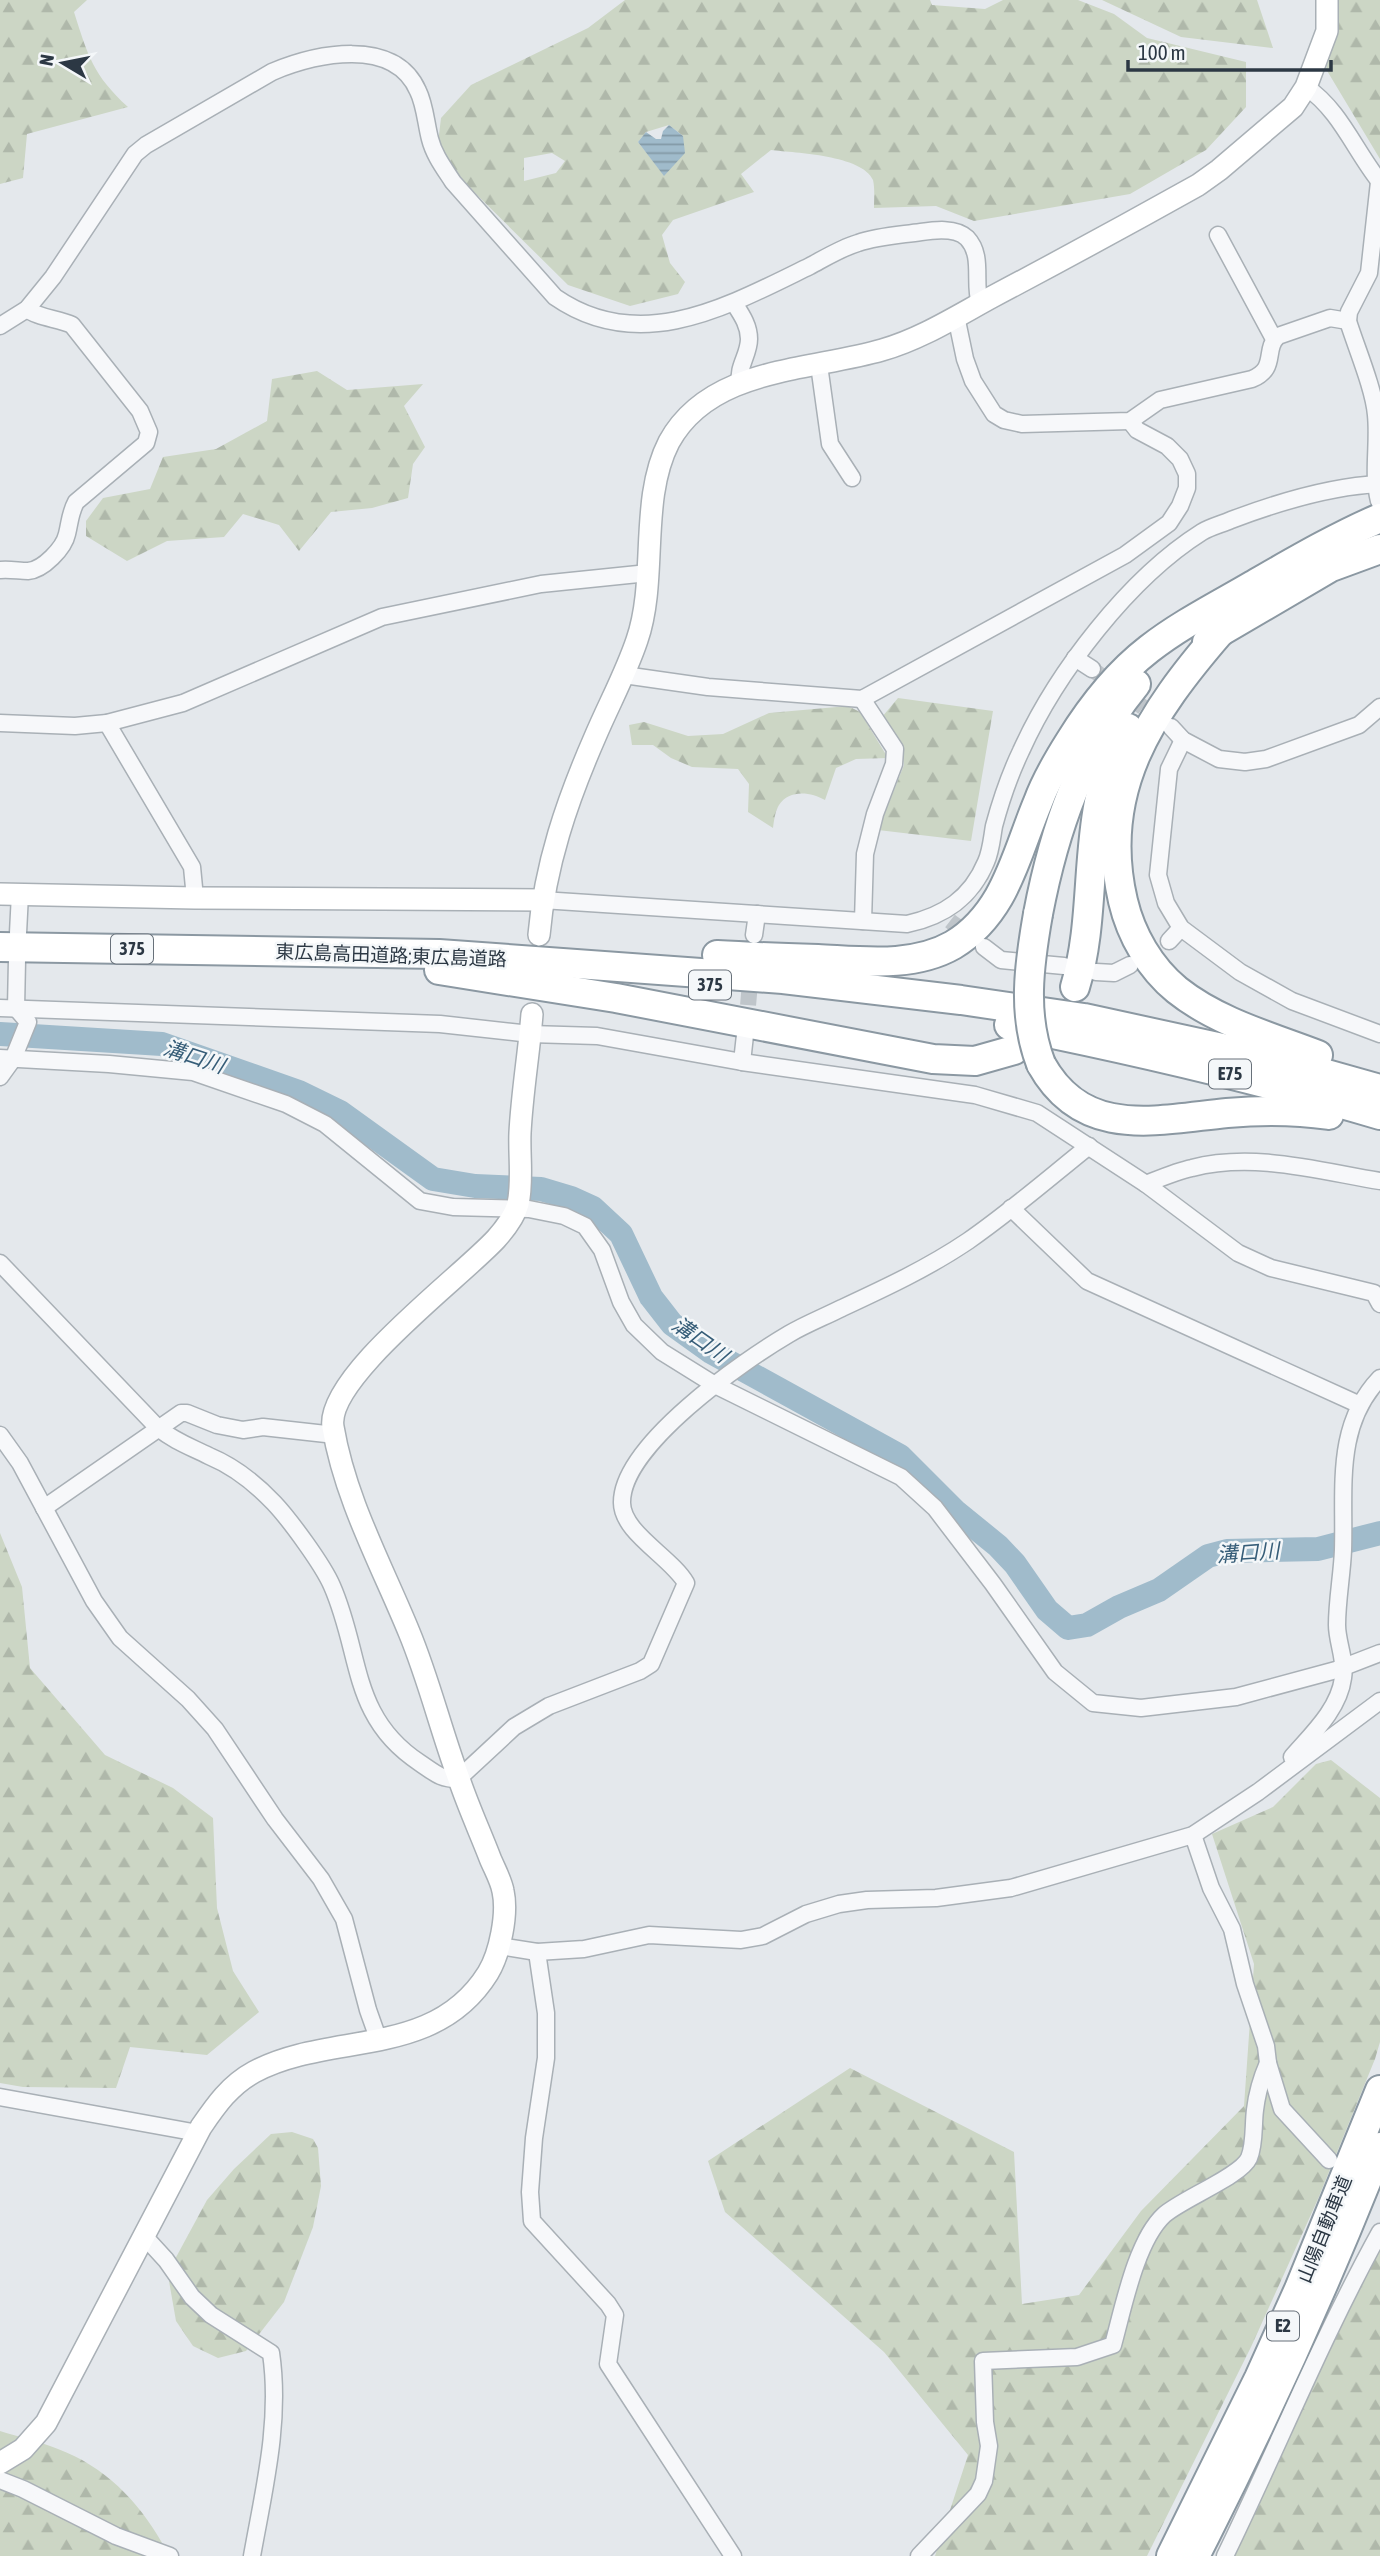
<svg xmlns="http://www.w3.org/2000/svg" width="1380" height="2556" font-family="'Asap Condensed','Noto Sans JP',sans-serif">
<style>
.forest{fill:url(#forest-firs);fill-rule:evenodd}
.water{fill:url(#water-rules)}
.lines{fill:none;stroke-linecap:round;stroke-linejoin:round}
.river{stroke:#a0bbcb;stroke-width:24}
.street-tunnel{stroke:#bfc5ca;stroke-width:16;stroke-dasharray:16 8;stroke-linecap:butt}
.street-casing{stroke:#a9b0b6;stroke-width:19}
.secondary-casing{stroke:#a9b0b6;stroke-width:24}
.highway-casing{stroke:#8b98a2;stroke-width:32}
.street{stroke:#f7f8fa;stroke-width:16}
.secondary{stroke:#fff;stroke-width:21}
.highway{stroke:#fff;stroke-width:28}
.highway-bridge-casing{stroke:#8b98a2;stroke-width:32;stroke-linecap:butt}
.highway-bridge{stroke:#fff;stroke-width:28}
.labels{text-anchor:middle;stroke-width:5;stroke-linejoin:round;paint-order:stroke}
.shield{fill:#f4f7f9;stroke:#68717a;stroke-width:2}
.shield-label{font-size:18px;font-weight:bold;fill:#2c3844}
.street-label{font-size:19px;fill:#2c3844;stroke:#f4f7f9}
.water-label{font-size:21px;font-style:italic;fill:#365d78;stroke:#f4f7f9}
</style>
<defs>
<pattern id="forest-firs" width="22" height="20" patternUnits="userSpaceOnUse" patternTransform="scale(1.75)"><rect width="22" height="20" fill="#ccd6c5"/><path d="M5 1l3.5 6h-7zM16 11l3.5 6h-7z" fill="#afb8aa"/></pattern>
<pattern id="water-rules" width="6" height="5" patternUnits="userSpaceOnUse" patternTransform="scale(1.75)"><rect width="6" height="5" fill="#a0bbcb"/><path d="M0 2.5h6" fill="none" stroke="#8399a6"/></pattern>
</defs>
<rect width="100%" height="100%" fill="#e4e8ec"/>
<!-- forest -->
<g class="forest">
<path d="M0,0H87L74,12C88,56 93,75 128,107L27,134L23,178L0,184Z"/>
<path d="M625,0H930L932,5L985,9L1003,0H1078L1114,14L1147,38L1246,62V107L1206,150L1130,194L974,221L936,206L874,208C874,200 875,188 873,180C862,155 796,153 771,150L741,174L754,192L673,220L662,235L670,263L685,282L678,294L630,306L568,285L472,190L452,167L438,143L441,118L471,85L588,28ZM669,125L683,136L664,175L638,142L646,132ZM552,153L565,161L556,173L524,181V158Z"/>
<path d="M1102,0H1257L1273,48L1181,37Z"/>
<path d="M1333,0H1380V159L1326,69L1335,33Z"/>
<path d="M317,371L347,390L423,384L404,406L425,447L413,464L408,498L372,508L331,512L299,551L279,525L243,514L224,537L167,541L127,561L86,536V521L103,498L150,489L163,457L216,449L267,421L272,379Z"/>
<path d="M898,698L993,711L971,841L878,830L904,765L902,752L882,717Z"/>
<path d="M848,706L860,712L888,758L856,759L836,768L825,800C811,792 789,789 779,805C775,811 774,821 773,828L748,812L749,784L738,769L692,767L671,758L653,745H632L629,725L644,722L688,736L723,734L769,713Z"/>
<path d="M0,1533L22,1587L30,1668L105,1755L173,1788L213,1818L217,1908L233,1971L259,2012L207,2055L130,2047L116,2088L23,2087L0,2083Z"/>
<path d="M1331,1760L1380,1798V2042L1375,2059L1318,2199L1251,2347L1147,2556H935L968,2455L884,2352L725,2212L708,2161L850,2068L1014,2152L1022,2304L1079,2295L1141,2211L1244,2106L1254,1964L1212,1834L1273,1807L1316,1764Z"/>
<path d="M292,2132L313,2139L318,2148L321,2186L313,2227L284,2302L246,2351L218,2358L193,2346L176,2321L169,2281L174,2261L207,2200L234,2169L271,2134Z"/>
<path d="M1380,2248V2556H1234L1276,2468L1351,2298Z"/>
<path d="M0,2431C19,2437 39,2441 58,2449C109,2468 145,2508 169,2556H0Z"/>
</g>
<!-- water -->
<path class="water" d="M669,125L683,136L685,153L664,176L638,142L646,132L656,139H661L663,131Z"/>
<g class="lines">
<!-- river -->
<path class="river" d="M0,1034L162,1044L299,1092L340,1112L433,1179L475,1186L541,1189L571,1198L593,1208L621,1234L651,1297L672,1324L711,1352L900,1456L955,1511L998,1546L1015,1564L1047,1610L1068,1628L1087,1625L1119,1607L1159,1590L1208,1556L1227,1551L1318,1549L1380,1533"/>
<!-- street-tunnel -->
<g class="street-tunnel">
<path d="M1092,669L1160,720"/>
<path d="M950,921L971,937"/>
<path d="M746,1029L751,971"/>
</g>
<defs>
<g id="street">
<path d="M1306,87C1340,110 1355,151 1380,182"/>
<path d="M1218,235L1274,339"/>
<path d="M734,303C741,314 749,325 749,339C749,355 737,367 740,383"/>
<path d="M956,316L965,359L973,381L994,414L1004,420L1022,424L1130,421L1160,400L1252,379C1278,368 1263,350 1278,336L1330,318L1348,321"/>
<path d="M0,326L27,309L53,277L135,154L146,145L272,72C315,54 394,36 418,91C425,105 426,124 430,139C434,155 444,168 453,182L555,297C640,356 728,306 810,266C825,258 841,248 858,243C878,236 900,235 921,232C934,230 956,227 967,238C984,256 973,282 980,304"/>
<path d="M819,365L830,444L852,478"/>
<path d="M1379,501C1372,473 1379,444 1376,415C1374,389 1356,347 1348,321L1349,312L1369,273L1379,182"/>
<path d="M0,570C10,569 19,571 28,571C43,570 64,548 67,534C70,522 70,513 76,502L146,443L149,432L140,411L72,325C59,319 36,317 27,309"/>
<path d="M1075,658L1092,669"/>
<path d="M624,675L708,687L862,699L1125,555L1169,523L1180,506L1187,488V474L1180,459L1167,446L1137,430L1130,421"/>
<path d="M862,699L895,749L894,764L875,814L865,854L863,921"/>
<path d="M0,723L75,726L107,723L183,703L382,617L541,584L648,573"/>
<path d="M107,723L192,867L195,898"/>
<path d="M1171,727L1183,740L1219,759L1245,762L1266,759L1359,725L1380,707"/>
<path d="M1183,740L1169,769L1158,875L1166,903L1181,928L1240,972L1292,1001L1380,1034"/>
<path d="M542,900L907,924C944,916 971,898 986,862C991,851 992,837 994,826C1001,800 1010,774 1021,751C1056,673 1129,578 1202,532C1210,527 1222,524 1231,520C1276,503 1332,486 1380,484"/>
<path d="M18,933L20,894"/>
<path d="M754,935L757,914"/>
<path d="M1169,941L1181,928"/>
<path d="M984,947L1001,960L1064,966"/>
<path d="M1096,972L1114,973L1130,965"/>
<path d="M0,1008L440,1024L530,1034L597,1036L742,1062L975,1095L1037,1113L1146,1184L1238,1253L1271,1268L1374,1293L1380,1304"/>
<path d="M0,1058L109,1064L193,1072L286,1104L325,1124L420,1201L453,1207L529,1209L564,1216L585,1226L602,1250L621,1302L634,1325L662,1352L715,1385L901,1477L935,1508L993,1584L1055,1672L1093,1703L1141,1708L1236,1697L1336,1670L1380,1653"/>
<path d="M742,1062L745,1035"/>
<path d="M0,1077L13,1059L28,1022L16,1008L17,960"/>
<path d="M1146,1184C1161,1178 1177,1171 1192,1168C1254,1152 1319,1171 1380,1181"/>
<path d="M1011,1208L1087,1281L1360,1405"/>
<path d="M0,1263L158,1428C176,1442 189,1446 209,1456C233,1466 256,1484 274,1503C290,1520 323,1565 332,1586C362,1654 350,1717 420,1763C435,1773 440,1779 458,1779L514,1727L549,1706L640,1671L651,1664L686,1583C671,1557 621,1532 622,1502C622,1445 743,1361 789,1334C806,1324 824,1317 842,1308C885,1288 928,1268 968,1241C1010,1212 1049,1178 1089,1146"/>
<path d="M0,1435L20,1463L94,1601L120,1638L188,1699L215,1729L275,1819L321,1879L344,1919L368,2010L379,2041"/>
<path d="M44,1508L181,1413H187L217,1425L243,1430L263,1427L335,1435"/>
<path d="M1292,1757C1312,1734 1339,1709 1343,1678C1346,1660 1337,1642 1337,1625C1337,1600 1342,1575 1343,1550C1345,1489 1334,1426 1380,1378"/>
<path d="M1193,1835L1211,1888L1232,1929L1245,1984L1266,2046L1268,2063L1282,2109L1329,2160"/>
<path d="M499,1946L537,1952L584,1949L649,1935L741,1940L763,1936L806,1914L839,1904L867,1900L936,1898L1011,1888L1193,1835L1258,1792L1380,1701"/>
<path d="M537,1952L546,2013V2058L534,2138L530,2192L532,2221L608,2304L615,2315L608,2364L733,2556"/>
<path d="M0,2097L198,2133"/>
<path d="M144,2236L166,2260L192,2297L211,2315L271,2353C281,2421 264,2489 252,2556"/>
<path d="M0,2480L23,2489L116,2536L170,2556"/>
<path d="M919,2556L978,2494L984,2481L989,2446L985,2422L983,2361L1077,2357L1113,2345C1123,2309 1136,2241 1164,2215C1182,2199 1241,2176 1249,2158C1255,2144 1253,2125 1255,2110C1257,2093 1261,2079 1268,2063"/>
<path d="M1225,2556C1277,2449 1322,2337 1380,2232"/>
</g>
<g id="secondary">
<path d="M0,894L195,898L542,900"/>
<path d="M539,935C545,865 567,801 595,737C609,704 626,673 637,640C658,579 639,500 669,442C710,367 810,371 882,350C921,339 957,316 992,297C1062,260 1130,223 1198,185L1219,170L1293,107L1306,87L1327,31V0"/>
<path d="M0,2463L23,2449L46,2423L201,2127C216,2105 230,2085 254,2072C330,2031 434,2060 488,1973C500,1953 508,1914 503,1891C501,1880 494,1868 490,1858C480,1832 468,1806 459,1779C441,1731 429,1680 409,1632C382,1566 345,1499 333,1427C325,1378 461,1277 496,1239C504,1230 515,1215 518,1204C523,1181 519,1156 520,1133C522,1093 529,1053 532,1014"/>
</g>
<g id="highway">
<path d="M1220,632C1151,712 1097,790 1123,901C1131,935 1150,968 1177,990C1217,1022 1271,1037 1318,1055"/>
<path d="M1207,642L1220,632L1331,567L1380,549"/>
<path d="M1038,914C1054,830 1081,751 1136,684"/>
<path d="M0,947L439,954L783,979L961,1000L1084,1018L1273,1059L1380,1089"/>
<path d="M717,955C751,957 784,958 818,959C862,961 913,968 953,945C1006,913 1016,854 1038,802C1046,780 1058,760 1070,741C1091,707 1118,673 1149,649C1181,624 1219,605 1253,585C1295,561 1336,537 1380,518"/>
<path d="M439,970L616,998L933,1059L975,1061L1014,1050"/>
<path d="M1075,987C1101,902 1077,806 1128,728"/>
<path d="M1009,1025C1134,1050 1258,1079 1380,1115"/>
<path d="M1041,1064C1083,1140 1156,1120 1227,1113C1262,1110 1295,1110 1329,1115"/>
<path d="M1171,2556L1259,2378L1299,2289L1380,2090"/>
<path d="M1195,2556C1263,2423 1325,2287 1380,2147"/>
</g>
</defs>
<!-- street casing -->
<use href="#street" class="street-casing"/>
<!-- secondary casing -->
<use href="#secondary" class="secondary-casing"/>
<!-- highway casing -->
<use href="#highway" class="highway-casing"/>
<!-- street -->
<use href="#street" class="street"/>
<!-- secondary -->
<use href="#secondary" class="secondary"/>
<!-- highway -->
<use href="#highway" class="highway"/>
<defs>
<path id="highway-bridge" d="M1038,914C1029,965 1022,1015 1041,1064"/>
</defs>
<!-- highway-bridge casing -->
<use href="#highway-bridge" class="highway-bridge-casing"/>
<!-- highway-bridge -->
<use href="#highway-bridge" class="highway-bridge"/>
</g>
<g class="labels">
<!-- shield labels -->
<g class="shield">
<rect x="111" y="934.5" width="42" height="29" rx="5"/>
<rect x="689" y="970.5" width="42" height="29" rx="5"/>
<rect x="1209" y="1059.5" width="42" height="29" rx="5"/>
<rect x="1267" y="2311.5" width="32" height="29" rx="5"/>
</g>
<g class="shield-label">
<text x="132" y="955">375</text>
<text x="710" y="991">375</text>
<text x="1230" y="1080">E75</text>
<text x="1283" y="2332">E2</text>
</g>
<!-- street labels -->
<g class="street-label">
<text transform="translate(391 955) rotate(2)" y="7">東広島高田道路;東広島道路</text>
<text transform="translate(1324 2229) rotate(-68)" y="7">山陽自動車道</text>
</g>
<!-- water labels -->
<g class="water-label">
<text transform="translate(194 1057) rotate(18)" y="7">溝口川</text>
<text transform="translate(700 1340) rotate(35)" y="7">溝口川</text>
<text transform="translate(1248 1553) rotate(-4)" y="7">溝口川</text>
</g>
</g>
<!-- north arrow -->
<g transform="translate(63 63) rotate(280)" stroke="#f4f7f9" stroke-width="5" paint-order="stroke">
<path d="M0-5L12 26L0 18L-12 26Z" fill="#2c3844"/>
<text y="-10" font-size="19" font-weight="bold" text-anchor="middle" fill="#2c3844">N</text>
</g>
<!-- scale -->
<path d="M1128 60v10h203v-10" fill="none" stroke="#2c3844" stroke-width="3.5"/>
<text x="1138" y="60" font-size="21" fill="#2c3844" stroke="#f4f7f9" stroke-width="5" paint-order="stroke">100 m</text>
</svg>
